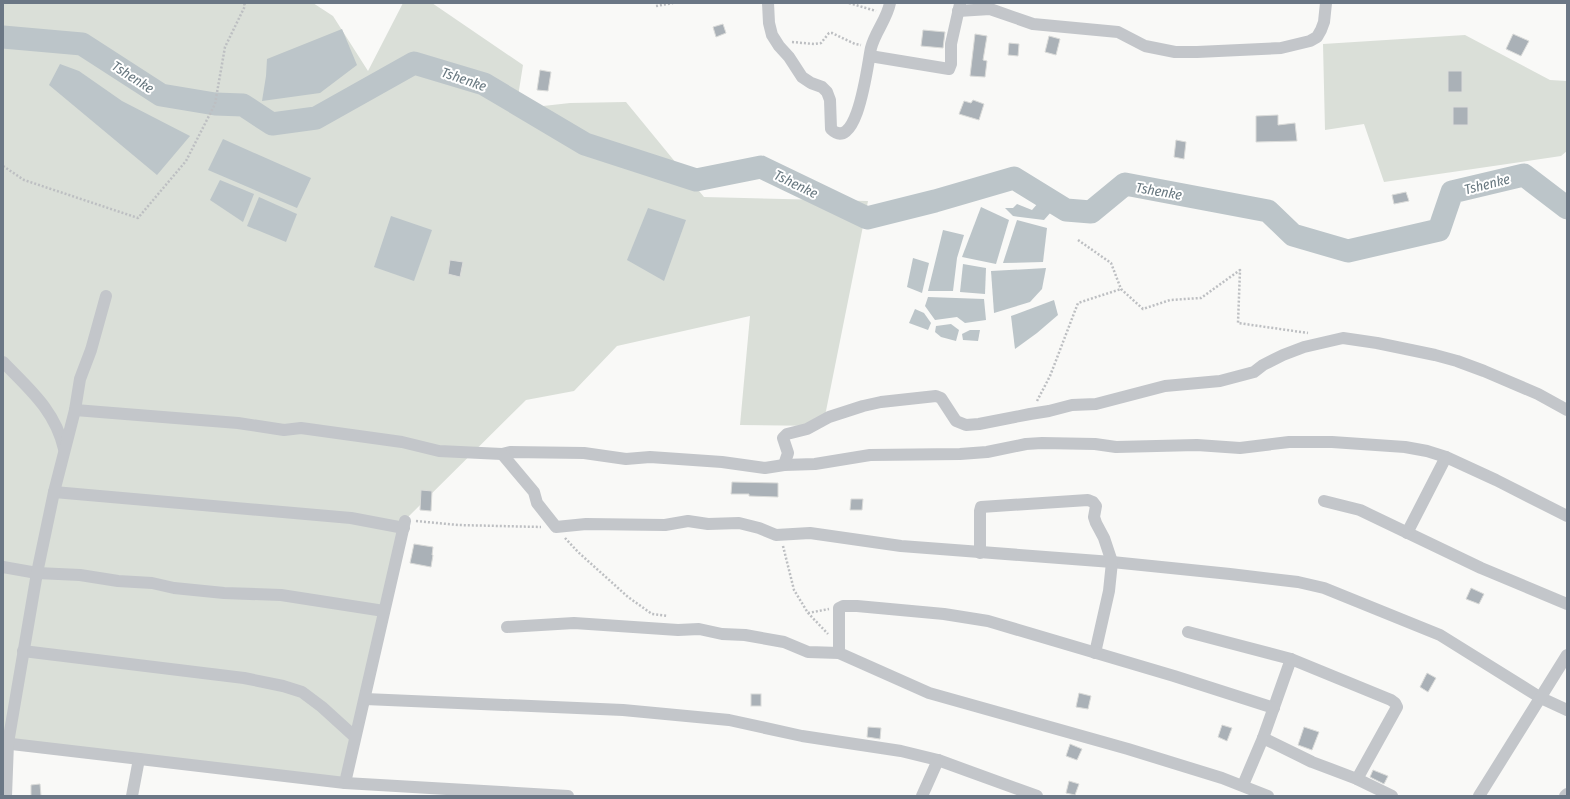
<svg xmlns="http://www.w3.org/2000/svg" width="1570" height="799" font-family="'Fira Sans Condensed',sans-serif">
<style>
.green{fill:#dadfd8}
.water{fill:#bcc5c9}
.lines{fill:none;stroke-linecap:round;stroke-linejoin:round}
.river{stroke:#bcc5c9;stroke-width:23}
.building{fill:#aab1b7;stroke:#dadbd9}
.path{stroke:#bdbfc2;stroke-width:2.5;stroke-dasharray:2 2;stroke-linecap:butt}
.street{stroke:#c3c6ca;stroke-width:12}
.labels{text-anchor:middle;stroke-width:4;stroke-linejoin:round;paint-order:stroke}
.water-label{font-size:14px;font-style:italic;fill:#67777f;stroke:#fff}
</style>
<rect width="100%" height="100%" fill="#f9f9f7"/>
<!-- green -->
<g class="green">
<path d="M3,3H313L333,16L368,71L403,3H432L523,65L516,109L570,103L626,102L704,197L868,201L823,426L740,425L750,316L617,346L574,391L526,400L405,520L345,783L3,743Z"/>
<path d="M1465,35L1550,80L1567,81V151L1561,156L1384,182L1364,124L1325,130L1323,44Z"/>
</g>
<!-- water -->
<g class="water">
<path d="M342,29L357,65L320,93L262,101L266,76L267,59Z"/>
<path d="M60,64L79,71L122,101L190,136L157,175L49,85Z"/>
<path d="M223,139L311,178L297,208L208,170Z"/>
<path d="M220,180L254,194L243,222L210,200Z"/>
<path d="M259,197L297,214L286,242L247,226Z"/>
<path d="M1039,202L1051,212L1044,220L1013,216L1005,208H1013L1017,204L1032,210Z"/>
<path d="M981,207L1009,220L996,264L962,257Z"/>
<path d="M648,208L686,220L664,281L627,260Z"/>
<path d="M391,216L432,230L414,281L374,267Z"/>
<path d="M1017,220L1047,228L1043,262L1003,263Z"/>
<path d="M943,230L964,235L957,258L953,291H928Z"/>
<path d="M913,258L929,263L922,293L907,287Z"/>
<path d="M963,264L986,268L985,294L960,292Z"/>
<path d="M1046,268L1042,289L1030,302L994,313L991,271Z"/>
<path d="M928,297L984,299L986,320L965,323L957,317L935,320L925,306Z"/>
<path d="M1054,300L1058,315L1037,333L1015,349L1011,316Z"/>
<path d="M915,309L924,313L931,323L928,330L909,323Z"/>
<path d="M951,324L959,330L956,341L941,337L935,332L936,326Z"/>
<path d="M970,330H980L978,341L963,340L962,334Z"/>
</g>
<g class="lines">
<!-- river -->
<path class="river" d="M3,37L82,44L161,95L215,104L243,105L272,124L316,118L414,63L484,84L585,144L696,180L761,167L867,218L935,201L1014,178L1066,210L1091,212L1125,184L1268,211L1293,235L1348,251L1439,230L1452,192L1524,175L1567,208"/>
</g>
<!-- building -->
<g class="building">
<path d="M723,24L726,33L716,37L713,27Z"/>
<path d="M923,30L945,32L943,48L921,46Z"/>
<path d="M975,34L987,36L983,60L987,61L985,77L970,76Z"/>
<path d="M1513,34L1529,41L1521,56L1506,49Z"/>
<path d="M1049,36L1060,39L1056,55L1045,52Z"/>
<path d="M1009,43L1019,44L1018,56L1008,55Z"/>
<path d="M540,70L551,72L548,91L537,90Z"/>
<rect x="1448" y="71" width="14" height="21"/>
<path d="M973,100L984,104L979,120L959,114L964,101L971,103Z"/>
<rect x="1453" y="107" width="15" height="18"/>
<path d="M1278,115V125L1295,123L1297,141L1256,142V116Z"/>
<path d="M1176,140L1186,142L1184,159L1174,157Z"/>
<path d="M1406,192L1409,201L1394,204L1392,195Z"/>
<path d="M450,260L463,262L460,277L448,274Z"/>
<path d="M732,482L778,483V497L749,496V494H731Z"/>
<path d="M421,490L432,491L431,511L420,510Z"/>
<path d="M851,499H863L862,510H850Z"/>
<path d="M414,544L433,547L432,555H433L431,567L410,563Z"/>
<path d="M1471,588L1484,594L1479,604L1466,599Z"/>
<path d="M1427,673L1436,678L1428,692L1420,687Z"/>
<path d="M1079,693L1091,696L1088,709L1076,707Z"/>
<rect x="751" y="694" width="10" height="12"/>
<path d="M1222,725L1232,728L1227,741L1218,737Z"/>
<path d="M868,727L881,728L880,739L867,737Z"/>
<path d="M1304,727L1319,732L1312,750L1298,745Z"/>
<path d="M1070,744L1082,749L1077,760L1066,756Z"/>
<path d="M1373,770L1388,776L1384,784L1370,777Z"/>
<path d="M1069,781L1079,784L1075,795L1066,793Z"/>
<path d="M40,784L41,796H31V785Z"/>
</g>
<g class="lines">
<!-- path -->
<g class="path">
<path d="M849,3L876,11"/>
<path d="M656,6L673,3"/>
<path d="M792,42L814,44L821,43L829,33H832L855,44L861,45"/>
<path d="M3,166L24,180L138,218L186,161L215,104L225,47L245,6L244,3"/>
<path d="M1078,240L1111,263L1121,289L1143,309L1170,300L1201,298L1240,270L1238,323L1308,333"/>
<path d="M1037,401L1050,376L1078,303L1121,289"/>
<path d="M416,521L458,525L541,527"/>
<path d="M565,538L578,552L628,597L652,614L668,616"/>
<path d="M783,546L794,590L808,613L828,634"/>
<path d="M808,613L829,609"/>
</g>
<!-- street -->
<g class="street">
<path d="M768,3L769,23L772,35L779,46L789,57L802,77L811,83L822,87L827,92L830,100L831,129C858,155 868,60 871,48C875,32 887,19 890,3"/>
<path d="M958,11L990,9L1033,24L1118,32L1145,46L1175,52H1197L1281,48L1310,41L1317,37L1321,30L1324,22L1326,3"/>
<path d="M870,56L949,69L951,64V44L960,4"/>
<path d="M3,362C29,389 55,410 64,449"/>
<path d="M75,410L238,423L284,430L301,428L402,442L439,451L502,454L510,452L584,453L626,459L650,457L722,462L765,468L784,465L815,464L870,455L960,454L987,452L1026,444L1042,443L1095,444L1116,447L1197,445L1240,448L1289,442H1332L1405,447L1427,451L1446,457L1496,480L1567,516"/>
<path d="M502,454L534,492L537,503L556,527L586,524L665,525L688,521L708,524L739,523L759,528L776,535L810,533L901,546L1112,562L1230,574L1298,582L1324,588L1440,635L1541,698L1567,710"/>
<path d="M784,465L788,453L783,438L787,434L807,429L829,417L863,406L881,402L936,396L941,398L956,421L966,425L979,424L1030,414L1049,411L1072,405L1096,404L1165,386L1220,381L1254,372L1263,365L1283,355L1304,347L1343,338L1377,343L1435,355L1457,361L1484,371L1538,394L1567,410"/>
<path d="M54,492L351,518L404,528"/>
<path d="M1324,501L1360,510L1481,568L1567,604"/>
<path d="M1407,533L1446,457"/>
<path d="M980,553V511L981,507L1088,500L1093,502L1096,506L1094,517L1096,523L1104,538L1112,562L1109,591L1095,653"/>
<path d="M3,567L37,573L80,575L118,581L152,583L174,588L224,593L281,595L384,611"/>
<path d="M507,627L574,623L678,630L699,629L722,634L745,635L784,642L808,652L839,653"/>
<path d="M1188,632L1291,659"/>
<path d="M23,651L244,678L283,686L302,692L322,707L355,737"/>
<path d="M365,699L623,710L729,720L802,736L901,751L938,760L1037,796"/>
<path d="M1263,738L1312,762L1357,779L1392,796"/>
<path d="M3,743L345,783L568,796"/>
<path d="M345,783L405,521"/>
<path d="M1243,785L1263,738L1291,659L1391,700L1395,703L1397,707L1357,779"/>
<path d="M6,796L8,743L37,573L54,492L75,410L80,379L91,350L106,296"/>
<path d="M132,796L139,759"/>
<path d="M922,796L938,760"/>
<path d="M1268,796L1222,778L1128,749L929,693L839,653V608L843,606H857L944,614L988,621L1174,676L1274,708"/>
<path d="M1479,796L1567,655"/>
<path d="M1565,796L1567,794"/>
</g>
</g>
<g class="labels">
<!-- water labels -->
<g class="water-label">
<text transform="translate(133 77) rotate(33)" y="5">Tshenke</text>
<text transform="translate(464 79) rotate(19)" y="5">Tshenke</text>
<text transform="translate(796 184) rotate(26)" y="5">Tshenke</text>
<text transform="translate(1487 184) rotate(-14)" y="5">Tshenke</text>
<text transform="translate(1159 191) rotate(10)" y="5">Tshenke</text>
</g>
</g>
<!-- border -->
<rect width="1570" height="799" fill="none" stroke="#6b7785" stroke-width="8"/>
</svg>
